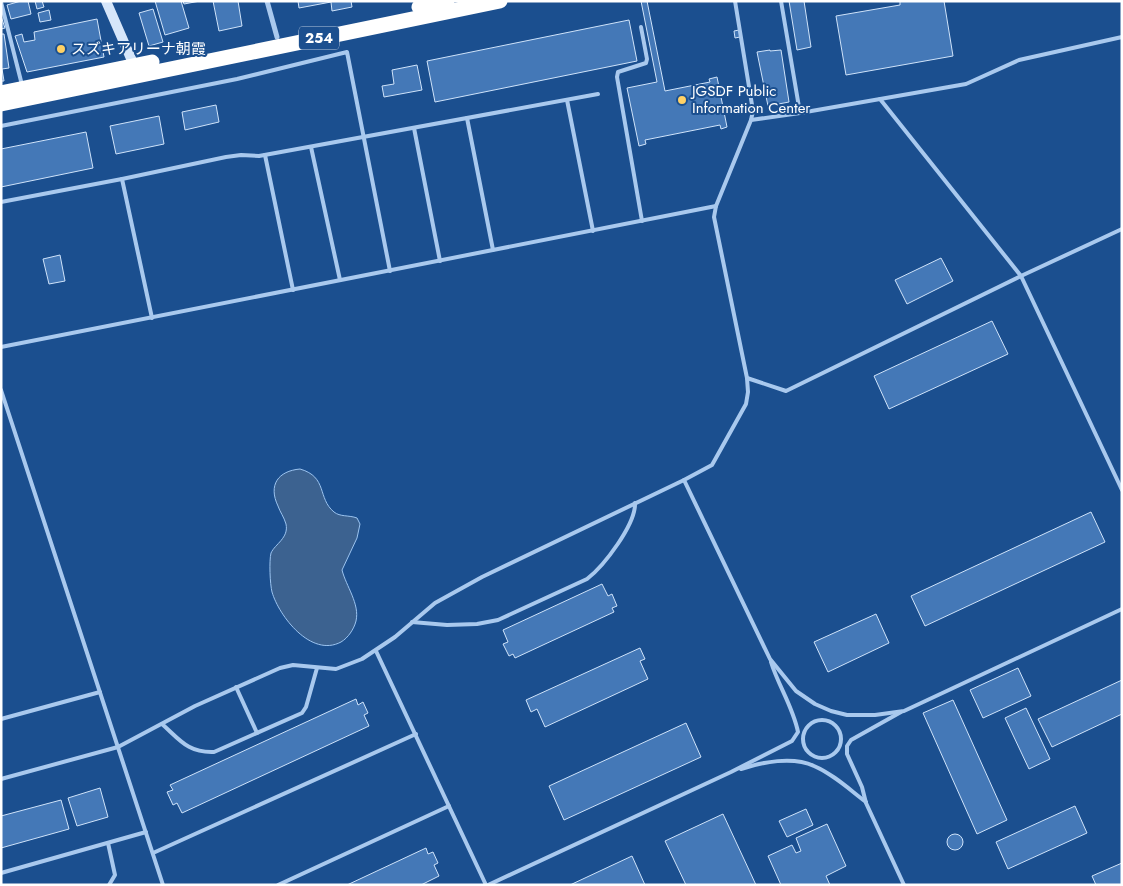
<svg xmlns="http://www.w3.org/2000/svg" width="1123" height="886" font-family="Jost,'Noto Sans JP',sans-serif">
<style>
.water{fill:#3c6290;stroke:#9cc4f0}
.building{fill:#4478b7;stroke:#cfe3fa}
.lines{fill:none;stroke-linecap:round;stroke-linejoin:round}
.lane{stroke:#a9c9ee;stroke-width:4}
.street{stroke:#a9c9ee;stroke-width:5}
.secondary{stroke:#d6e6fa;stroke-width:10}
.highway{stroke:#fff;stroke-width:15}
.poi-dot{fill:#ffd166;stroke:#1b4f8f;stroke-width:2}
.labels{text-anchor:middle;stroke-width:4;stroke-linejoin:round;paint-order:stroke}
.shield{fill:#1b4f8f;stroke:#bbcadd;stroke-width:1}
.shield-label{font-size:14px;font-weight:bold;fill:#fff}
.poi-label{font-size:15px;fill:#fff;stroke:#1b4f8f;text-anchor:start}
</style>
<rect width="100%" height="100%" fill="#1b4f8f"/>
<!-- water -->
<path class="water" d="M300,469C328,477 317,498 334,512C340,517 349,515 357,518L360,524L357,538L342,570C346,586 360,604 356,621C354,629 348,638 341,642C311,658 279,616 272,592C270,584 269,561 271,553C275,544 289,538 286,524C284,517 280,512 278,506C268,485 278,471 300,469Z"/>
<!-- building -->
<g class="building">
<path d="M21,1H28L31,14L11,19L7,5Z"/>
<path d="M35,1H42L44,7L37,9Z"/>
<path d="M155,1H181L189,28L165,35Z"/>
<path d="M183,1H200L184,4Z"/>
<path d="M213,1H238L242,26L219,31Z"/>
<path d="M298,1H351L352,7L332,11L331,2L299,8Z"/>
<path d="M641,1H647L665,91L710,82L709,79L717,77L727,127L721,129L720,125L645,140L646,144L639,146L627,88L657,82Z"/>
<path d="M789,1H804L811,47L797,50Z"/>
<path d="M900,1H944L953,56L846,75L836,16L900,5Z"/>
<path d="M153,9L163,42L149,46L139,13Z"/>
<path d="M49,10L51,20L40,22L38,13Z"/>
<path d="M1,16L5,28L1,29Z"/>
<path d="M97,19L104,57L27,72L15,36L22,34L24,42L35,40L34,32Z"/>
<path d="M629,20L637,61L435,102L427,61Z"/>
<path d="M739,30L740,37L735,38L734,31Z"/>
<path d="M1,34H4L9,68L2,69L4,81H1Z"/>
<path d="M770,50V51L781,50L789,102L768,106L757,52Z"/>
<path d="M417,65L422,90L384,97L382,86L394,84L392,70Z"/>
<path d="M216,105L219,122L185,130L182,112Z"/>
<path d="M159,116L164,144L116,154L110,126Z"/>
<path d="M86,132L93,168L1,187V149Z"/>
<path d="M60,255L65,281L49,284L43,259Z"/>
<path d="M941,258L953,281L907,304L895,280Z"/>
<path d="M992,321L1008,354L889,409L874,376Z"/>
<path d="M1091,512L1105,542L925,626L911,596Z"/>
<path d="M602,584L608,596L612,594L617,606L612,608L614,612L515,658L513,654L509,656L503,644L508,642L503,630Z"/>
<path d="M876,614L889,643L828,672L814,642Z"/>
<path d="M640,648L645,659L640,661L648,679L545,727L537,709L531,712L526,700Z"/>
<path d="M1018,668L1031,696L983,718L970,690Z"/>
<path d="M1122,680V714L1052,747L1038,719Z"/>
<path d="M356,699L358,705L363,702L368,713L364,715L369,726L182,813L177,803L173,805L167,792L173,790L170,785Z"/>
<path d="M953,700L1007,820L977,834L923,713Z"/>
<path d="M1026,708L1050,759L1029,769L1005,718Z"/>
<path d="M686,723L701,757L564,820L549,786Z"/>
<path d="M100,788L108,817L77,826L68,798Z"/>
<path d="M61,800L69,829L1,848V816Z"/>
<path d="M1075,806L1087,833L1008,869L996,842Z"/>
<path d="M806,809L813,825L787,837L779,821Z"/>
<path d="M723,814L756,885H686L665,841Z"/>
<path d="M827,824L846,866L826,876L830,885H781L768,856L792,845L796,853L801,851L796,838Z"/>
<circle cx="955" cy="842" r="8"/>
<path d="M426,848L428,854L433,852L438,863L434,865L439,876L421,885H347Z"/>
<path d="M632,856L645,885H570Z"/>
<path d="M1122,863V885H1096L1092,876Z"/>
</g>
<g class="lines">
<!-- lane -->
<g class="lane">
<path d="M735,1L753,111L751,120"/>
<path d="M781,1L800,113"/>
<path d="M1,2L22,85"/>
<path d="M641,27L647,59L646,63L618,72L617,77L642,221"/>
<path d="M1122,37L1019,60L966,84L800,113L751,120L716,206L714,217L747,378L748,392L746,404L712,465L684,480L770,659L796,691L815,704L831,711L847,715H875L904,711L1122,609"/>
<path d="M880,99L1021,276L1122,490"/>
<path d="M567,100L593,231"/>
<path d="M467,118L493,250"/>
<path d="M1,126L237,79L347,52L390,271"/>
<path d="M414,128L440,261"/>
<path d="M311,147L340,280"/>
<path d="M265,155L293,290"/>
<path d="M122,179L152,318"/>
<path d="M1,202L122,179L226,157L241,155L259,156L598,94"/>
<path d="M1,347L716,206"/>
<path d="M747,378L786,391L1021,276L1122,229"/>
<path d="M1,390L163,885"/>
<path d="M412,622L447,625L477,624L498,620L587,579C604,566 636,524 635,503"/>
<path d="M376,651L486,885"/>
<path d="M236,687L257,733"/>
<path d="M901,712L851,740L847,746V754L862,787L866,803L904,885"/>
<path d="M1,719L100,692"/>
<circle cx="822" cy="739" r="19"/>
<path d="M162,724C180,740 188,753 214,752L302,713L306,707L317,668"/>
<path d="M741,769C762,762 793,756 814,766C833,774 850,790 866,802"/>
<path d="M1,779L118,747L195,706L280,668L293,665L336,669L362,659L395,637L435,603L482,577L684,480"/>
<path d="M108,843L115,875L109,885"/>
<path d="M153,853L416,734"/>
<path d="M1,873L146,832"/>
<path d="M278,885L449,806"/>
<path d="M488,885L731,772L792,741L798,732C793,707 778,685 771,662"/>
</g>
<!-- street -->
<path class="street" d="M267,1L277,37"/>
<!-- secondary -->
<path class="secondary" d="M106,1L136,70"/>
<!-- highway -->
<g class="highway">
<path d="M419,7L447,1"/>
<path d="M1,93L152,62"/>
<path d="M1,104L500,1"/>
</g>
</g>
<!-- markers -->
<g class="poi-dot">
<circle cx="61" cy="49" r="5"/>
<circle cx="682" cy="100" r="5"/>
</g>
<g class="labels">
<!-- shield labels -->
<rect class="shield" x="299" y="26.5" width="40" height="23" rx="4"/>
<g class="shield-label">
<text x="319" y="43">254</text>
</g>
<!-- poi labels -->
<g class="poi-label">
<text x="71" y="54">スズキアリーナ朝霞</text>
<text x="692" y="96">JGSDF Public<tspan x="692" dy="17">Information Center</tspan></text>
</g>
</g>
<!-- border -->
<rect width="1123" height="886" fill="none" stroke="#ffffff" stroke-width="5"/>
</svg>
